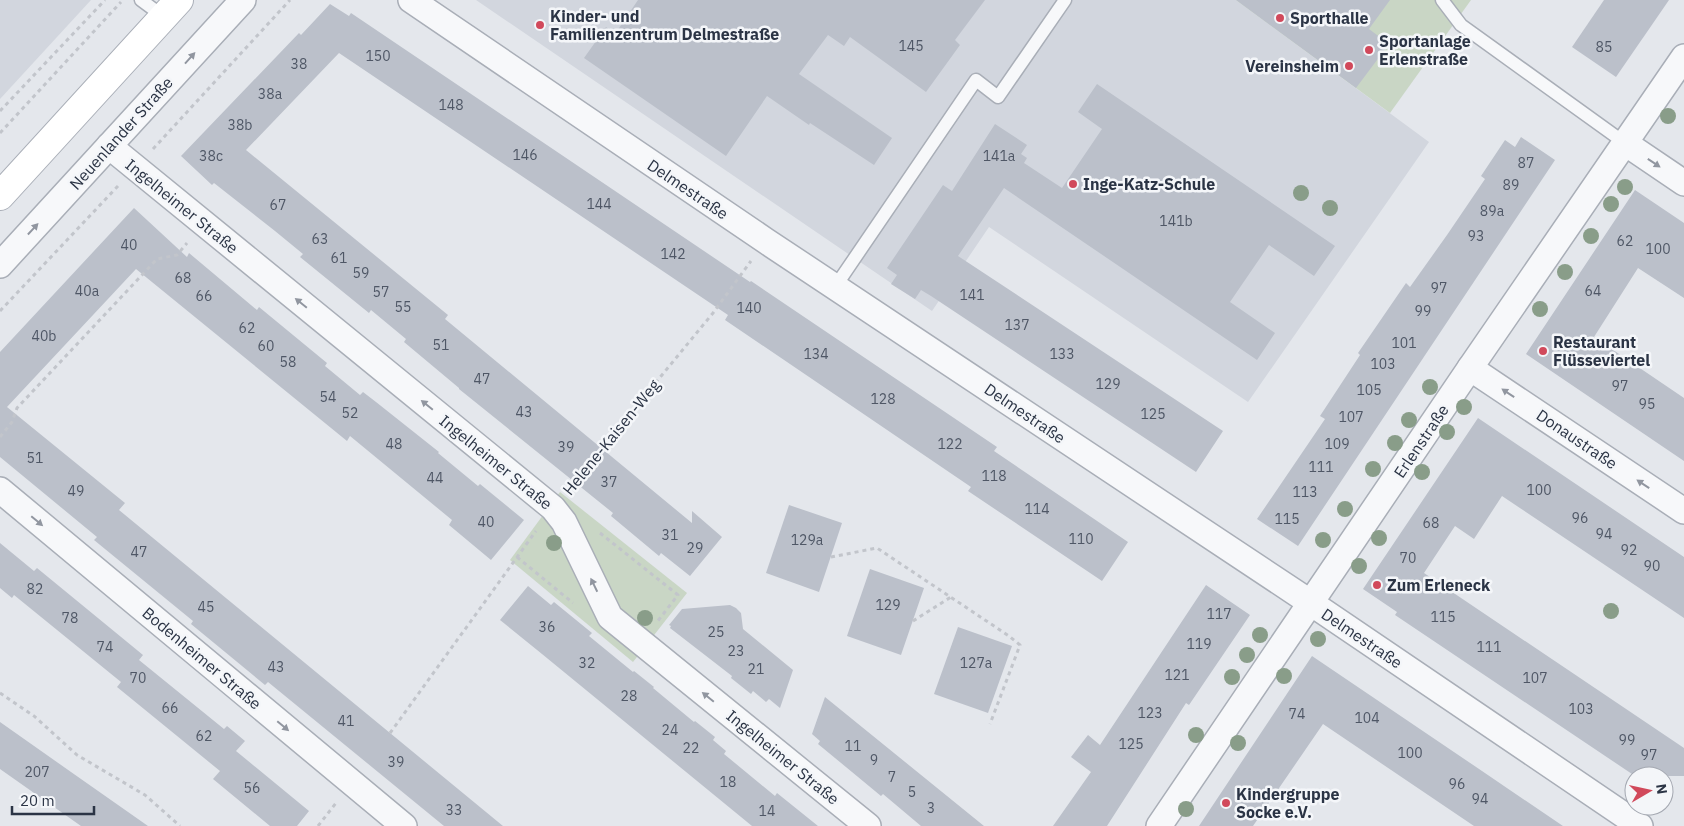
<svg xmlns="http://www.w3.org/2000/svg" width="1684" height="826" font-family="'IBM Plex Sans',sans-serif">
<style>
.built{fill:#d2d6de}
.green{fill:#c9d6c5}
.building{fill:#bbc0ca}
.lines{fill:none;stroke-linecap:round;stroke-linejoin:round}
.service-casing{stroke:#a9aeb7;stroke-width:15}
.minor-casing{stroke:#a9aeb7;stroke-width:28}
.secondary-casing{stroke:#a9aeb7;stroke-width:30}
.path{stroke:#c2c5cb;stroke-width:3;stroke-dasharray:4 4;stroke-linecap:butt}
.service{stroke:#f7f8fa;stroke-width:12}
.minor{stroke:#f7f8fa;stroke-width:25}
.secondary{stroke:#fff;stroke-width:28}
.tree{fill:#899d89}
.oneway{fill:#9196a0}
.poi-dot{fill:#d1495b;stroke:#f4f6f9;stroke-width:2}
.labels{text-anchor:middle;stroke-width:5;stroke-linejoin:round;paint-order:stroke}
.number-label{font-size:14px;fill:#4f5766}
.poi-label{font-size:16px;font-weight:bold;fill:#2b3445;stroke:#f4f6f9;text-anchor:start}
.street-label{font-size:16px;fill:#2b3445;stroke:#f4f6f9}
</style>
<rect width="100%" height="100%" fill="#e4e7ec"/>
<!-- built -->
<g class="built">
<path d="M0,0H91L0,99Z"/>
<path d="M476,0H1236L1429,142L1248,402L989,227L932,311Z"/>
</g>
<!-- green -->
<g class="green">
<path d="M1236,0H1471L1390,113Z"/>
<path d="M560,492L687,593L633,662L510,560Z"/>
</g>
<!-- building -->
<g class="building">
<path d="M638,0H985L955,40L960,45L926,92L850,37L844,46L828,35L799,74L892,138L874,165L810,123L809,125L767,96L726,156L584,58L606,27L615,34Z"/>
<path d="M1236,0H1390L1369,29L1389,44L1356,88Z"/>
<path d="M1604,0H1669L1616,77L1572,47Z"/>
<path d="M330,4L349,16L351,13L750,282L751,281L997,447L994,451L1128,542L1102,581L968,491L971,487L725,320L728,315L339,53L246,150L448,315L445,319L692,523V511L722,537L690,576L661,553L659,556L611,516L613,513L459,389V388L404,342L406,339L371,310L369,313L300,257L303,254L275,231L214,183L212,185L181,156L299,33L301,35Z"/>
<path d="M1097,84L1335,246L1314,276L1269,245L1230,302L1275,333L1257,360L1004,188L958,256L1223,431L1196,472L931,296L921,290L915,299L891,284L897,275L887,268L943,185L952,191L995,124L1027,145L1021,154L1027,158L1024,163L1062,188L1102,129L1078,112Z"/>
<path d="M1521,137L1555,160L1298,546L1257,519L1325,419L1320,416L1360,355L1358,353L1406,283L1410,287L1447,235L1485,179L1481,176L1505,140L1515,147Z"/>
<path d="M1635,190L1684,223V298L1638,268L1594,337L1684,398V461L1526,354Z"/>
<path d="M134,208L187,257L189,253L257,310L259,307L327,363L325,366L360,395L363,392L376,402L439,452L438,453L478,486L480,484L524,520L491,560L449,525L452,520L350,436L347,441L136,269L7,407L125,503L119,510L503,826H444L268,682L265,685L191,624L193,621L94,540L97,537L0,457V352Z"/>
<path d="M1478,418L1684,557V618L1502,496L1474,539L1455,526L1424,573L1684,748V776H1635L1395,615L1397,612L1363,589Z"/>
<path d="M789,505L842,523L819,592L766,573Z"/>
<path d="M0,543L34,571L37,568L143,655L139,660L224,729L227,726L245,741L236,751L309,811L297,826H270L213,779L220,771L117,687L121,682L14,595L12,598L0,588Z"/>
<path d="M870,569L924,588L901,655L847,636Z"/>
<path d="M1206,585L1250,615L1189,705L1186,703L1107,826H1053L1091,772L1071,757L1088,735L1100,745Z"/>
<path d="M528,586L551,605L554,602L592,633L589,636L633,672L634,671L654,687L653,688L694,722L695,721L715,737L713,740L726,751L724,754L775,796L777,793L818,826H752L542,654L500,620Z"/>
<path d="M730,605L736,608L741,613L743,629L793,670L780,708L769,699L766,702L753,691L751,694L731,678L732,676L670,628L671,626L669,625L682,609Z"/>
<path d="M958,627L1012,646L988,713L934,694Z"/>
<path d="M1312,656L1482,771L1563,826H1474L1323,724L1253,826H1199Z"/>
<path d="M825,697L857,723L984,826H921L883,794L881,796L852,772L818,744L820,741L812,734Z"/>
<path d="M0,722L71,772L148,826H81L0,769Z"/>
</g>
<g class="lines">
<defs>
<g id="service">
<path d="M141,0L164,17"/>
<path d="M1442,0L1461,25L1625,143"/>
<path d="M835,287L976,80L998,97L1065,0"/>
</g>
<g id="minor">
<path d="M411,0L766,241L1311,603L1640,826"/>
<path d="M1625,143L1684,183"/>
<path d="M109,146L553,508L564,522L610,617L868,826"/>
<path d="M0,265L243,0"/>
<path d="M1470,368L1684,511"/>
<path d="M0,490L404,826"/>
<path d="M1159,826L1470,368L1684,57"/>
</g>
<path id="secondary" d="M0,196L179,0"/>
</defs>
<!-- service casing -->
<use href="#service" class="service-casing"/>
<!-- minor casing -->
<use href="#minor" class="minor-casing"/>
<!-- secondary casing -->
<use href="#secondary" class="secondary-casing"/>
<!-- path -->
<g class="path">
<path d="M0,111L105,0"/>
<path d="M0,133L121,2"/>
<path d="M153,149L290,0"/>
<path d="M0,311L118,186"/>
<path d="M0,437L12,422L17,408L157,259L177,255L187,243"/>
<path d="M569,488L713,313L751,261"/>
<path d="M600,533L678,595L657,622"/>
<path d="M517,557L573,603"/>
<path d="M831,557L877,548L1009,636L1020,645L990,724"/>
<path d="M913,621L951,597"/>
<path d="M0,693L34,716L77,755L145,795L180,826"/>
<path d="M390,733L536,531"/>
<path d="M318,826L336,803"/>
</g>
<!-- service -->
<use href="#service" class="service"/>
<!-- minor -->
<use href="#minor" class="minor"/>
<!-- secondary -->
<use href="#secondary" class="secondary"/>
</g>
<!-- trees -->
<g class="tree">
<circle cx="1668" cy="116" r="8"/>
<circle cx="1625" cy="187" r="8"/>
<circle cx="1301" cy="193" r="8"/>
<circle cx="1611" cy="204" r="8"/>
<circle cx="1330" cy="208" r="8"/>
<circle cx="1591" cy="236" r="8"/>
<circle cx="1565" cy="272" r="8"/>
<circle cx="1540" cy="309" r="8"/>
<circle cx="1430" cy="387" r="8"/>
<circle cx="1464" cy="407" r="8"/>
<circle cx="1409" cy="420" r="8"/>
<circle cx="1447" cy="432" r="8"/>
<circle cx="1395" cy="443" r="8"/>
<circle cx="1373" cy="469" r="8"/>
<circle cx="1422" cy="472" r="8"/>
<circle cx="1345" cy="509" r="8"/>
<circle cx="1379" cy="538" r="8"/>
<circle cx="1323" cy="540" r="8"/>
<circle cx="554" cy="543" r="8"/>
<circle cx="1359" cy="566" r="8"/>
<circle cx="1611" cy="611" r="8"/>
<circle cx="645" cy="618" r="8"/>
<circle cx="1260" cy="635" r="8"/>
<circle cx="1318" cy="639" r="8"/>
<circle cx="1247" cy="655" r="8"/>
<circle cx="1284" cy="676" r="8"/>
<circle cx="1232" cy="677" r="8"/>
<circle cx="1196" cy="735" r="8"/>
<circle cx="1238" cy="743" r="8"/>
<circle cx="1186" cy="809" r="8"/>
</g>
<!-- one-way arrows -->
<defs><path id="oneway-solid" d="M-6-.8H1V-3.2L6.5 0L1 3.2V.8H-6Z" transform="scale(1.25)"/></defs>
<g class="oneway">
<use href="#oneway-solid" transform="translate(190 58) rotate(-48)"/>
<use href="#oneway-solid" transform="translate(1654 163) rotate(34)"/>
<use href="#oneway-solid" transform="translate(33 229) rotate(-47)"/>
<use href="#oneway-solid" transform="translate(301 303) rotate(-141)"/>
<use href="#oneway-solid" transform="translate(1508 393) rotate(-146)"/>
<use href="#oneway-solid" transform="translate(427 405) rotate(-141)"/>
<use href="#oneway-solid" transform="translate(1643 484) rotate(-146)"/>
<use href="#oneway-solid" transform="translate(37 521) rotate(40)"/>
<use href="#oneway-solid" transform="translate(594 585) rotate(-116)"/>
<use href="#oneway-solid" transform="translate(708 697) rotate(-141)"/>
<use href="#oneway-solid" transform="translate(283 726) rotate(40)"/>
</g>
<!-- markers -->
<g class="poi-dot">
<circle cx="1280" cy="18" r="5"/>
<circle cx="540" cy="25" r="5"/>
<circle cx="1369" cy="50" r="5"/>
<circle cx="1349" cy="66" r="5"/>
<circle cx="1073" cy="184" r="5"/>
<circle cx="1543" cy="351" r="5"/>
<circle cx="1377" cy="585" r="5"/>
<circle cx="1226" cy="803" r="5"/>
</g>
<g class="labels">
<!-- number labels -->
<g class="number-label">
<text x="911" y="51">145</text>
<text x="1604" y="52">85</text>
<text x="378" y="61">150</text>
<text x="299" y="69">38</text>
<text x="270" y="99">38a</text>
<text x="451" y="110">148</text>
<text x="240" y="130">38b</text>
<text x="525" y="160">146</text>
<text x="211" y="161">38c</text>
<text x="999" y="161">141a</text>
<text x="1526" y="168">87</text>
<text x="1511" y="190">89</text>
<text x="599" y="209">144</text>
<text x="278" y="210">67</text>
<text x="1492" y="216">89a</text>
<text x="1176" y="226">141b</text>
<text x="1476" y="241">93</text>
<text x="320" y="244">63</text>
<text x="1625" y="246">62</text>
<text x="129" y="250">40</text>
<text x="1658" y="254">100</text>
<text x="673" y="259">142</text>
<text x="339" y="263">61</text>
<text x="361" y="278">59</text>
<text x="183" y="283">68</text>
<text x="1439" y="293">97</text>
<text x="87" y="296">40a</text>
<text x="1593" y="296">64</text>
<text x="381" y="297">57</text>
<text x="972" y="300">141</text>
<text x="204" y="301">66</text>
<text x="403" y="312">55</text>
<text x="749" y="313">140</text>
<text x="1423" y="316">99</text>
<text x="1017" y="330">137</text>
<text x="247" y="333">62</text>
<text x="44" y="341">40b</text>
<text x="1404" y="348">101</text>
<text x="441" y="350">51</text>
<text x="266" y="351">60</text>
<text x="816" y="359">134</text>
<text x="1062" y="359">133</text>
<text x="288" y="367">58</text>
<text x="1383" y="369">103</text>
<text x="482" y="384">47</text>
<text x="1108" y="389">129</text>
<text x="1620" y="391">97</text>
<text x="1369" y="395">105</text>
<text x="328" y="402">54</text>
<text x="883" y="404">128</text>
<text x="1647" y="409">95</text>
<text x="524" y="417">43</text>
<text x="350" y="418">52</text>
<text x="1153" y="419">125</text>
<text x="1351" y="422">107</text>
<text x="394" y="449">48</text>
<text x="950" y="449">122</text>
<text x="1337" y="449">109</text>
<text x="566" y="452">39</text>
<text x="35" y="463">51</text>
<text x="1321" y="472">111</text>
<text x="994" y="481">118</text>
<text x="435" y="483">44</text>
<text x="609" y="487">37</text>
<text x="1539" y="495">100</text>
<text x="76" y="496">49</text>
<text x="1305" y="497">113</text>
<text x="1037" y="514">114</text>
<text x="1580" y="523">96</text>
<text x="1287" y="524">115</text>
<text x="486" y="527">40</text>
<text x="1431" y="528">68</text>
<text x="1604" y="539">94</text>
<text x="670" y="540">31</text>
<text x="1081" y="544">110</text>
<text x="807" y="545">129a</text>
<text x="695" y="553">29</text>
<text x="1629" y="555">92</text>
<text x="139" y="557">47</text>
<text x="1408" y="563">70</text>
<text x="1652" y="571">90</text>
<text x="35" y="594">82</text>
<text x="888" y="610">129</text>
<text x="206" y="612">45</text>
<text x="1219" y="619">117</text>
<text x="1443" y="622">115</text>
<text x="70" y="623">78</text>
<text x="547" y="632">36</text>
<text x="716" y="637">25</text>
<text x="1199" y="649">119</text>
<text x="105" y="652">74</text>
<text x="1489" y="652">111</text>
<text x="736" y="656">23</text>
<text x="587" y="668">32</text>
<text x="976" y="668">127a</text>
<text x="276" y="672">43</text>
<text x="756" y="674">21</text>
<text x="1177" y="680">121</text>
<text x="138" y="683">70</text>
<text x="1535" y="683">107</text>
<text x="629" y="701">28</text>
<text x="170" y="713">66</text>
<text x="1581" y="714">103</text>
<text x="1150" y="718">123</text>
<text x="1297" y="719">74</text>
<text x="1367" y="723">104</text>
<text x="346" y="726">41</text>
<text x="670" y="735">24</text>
<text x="204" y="741">62</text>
<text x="1627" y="745">99</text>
<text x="1131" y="749">125</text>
<text x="853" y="751">11</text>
<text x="691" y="753">22</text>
<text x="1410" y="758">100</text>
<text x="1649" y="760">97</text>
<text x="874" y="765">9</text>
<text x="396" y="767">39</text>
<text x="37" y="777">207</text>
<text x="892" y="782">7</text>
<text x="728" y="787">18</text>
<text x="1457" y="789">96</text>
<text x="252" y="793">56</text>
<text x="912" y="797">5</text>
<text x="1480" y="804">94</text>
<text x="931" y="813">3</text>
<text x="454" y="815">33</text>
<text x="767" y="816">14</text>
</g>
<!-- poi labels -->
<g class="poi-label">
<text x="550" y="22">Kinder- und<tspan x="550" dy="18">Familienzentrum Delmestraße</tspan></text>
<text x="1290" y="24">Sporthalle</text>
<text x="1379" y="47">Sportanlage<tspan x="1379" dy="18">Erlenstraße</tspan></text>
<text x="1339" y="72" text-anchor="end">Vereinsheim</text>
<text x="1083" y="190">Inge-Katz-Schule</text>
<text x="1553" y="348">Restaurant<tspan x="1553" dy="18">Flüsseviertel</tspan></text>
<text x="1387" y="591">Zum Erleneck</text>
<text x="1236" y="800">Kindergruppe<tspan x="1236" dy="18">Socke e.V.</tspan></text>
</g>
<!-- street labels -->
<g class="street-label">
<text transform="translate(121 133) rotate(-48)" y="6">Neuenlander Straße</text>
<text transform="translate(688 189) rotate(34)" y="6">Delmestraße</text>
<text transform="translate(182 206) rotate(39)" y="6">Ingelheimer Straße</text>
<text transform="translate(1025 413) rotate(34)" y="6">Delmestraße</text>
<text transform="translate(611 437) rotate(-51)" y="6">Helene-Kaisen-Weg</text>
<text transform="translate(1577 439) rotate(34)" y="6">Donaustraße</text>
<text transform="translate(1421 441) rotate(-56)" y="6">Erlenstraße</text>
<text transform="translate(496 462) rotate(39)" y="6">Ingelheimer Straße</text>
<text transform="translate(1362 638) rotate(34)" y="6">Delmestraße</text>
<text transform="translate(202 658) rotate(40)" y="6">Bodenheimer Straße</text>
<text transform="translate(783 757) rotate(39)" y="6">Ingelheimer Straße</text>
</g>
</g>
<!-- north arrow -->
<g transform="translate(1649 791) rotate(81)"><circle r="24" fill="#f4f6f9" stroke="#a4a8b1"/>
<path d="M0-4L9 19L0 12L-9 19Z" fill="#d1495b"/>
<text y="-8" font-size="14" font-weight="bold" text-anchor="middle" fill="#2b3445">N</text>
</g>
<!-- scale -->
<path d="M12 806v8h82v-8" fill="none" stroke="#2b3445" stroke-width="2.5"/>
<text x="20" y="806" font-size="15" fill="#2b3445" stroke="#f4f6f9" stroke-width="4" paint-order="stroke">20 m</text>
</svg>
